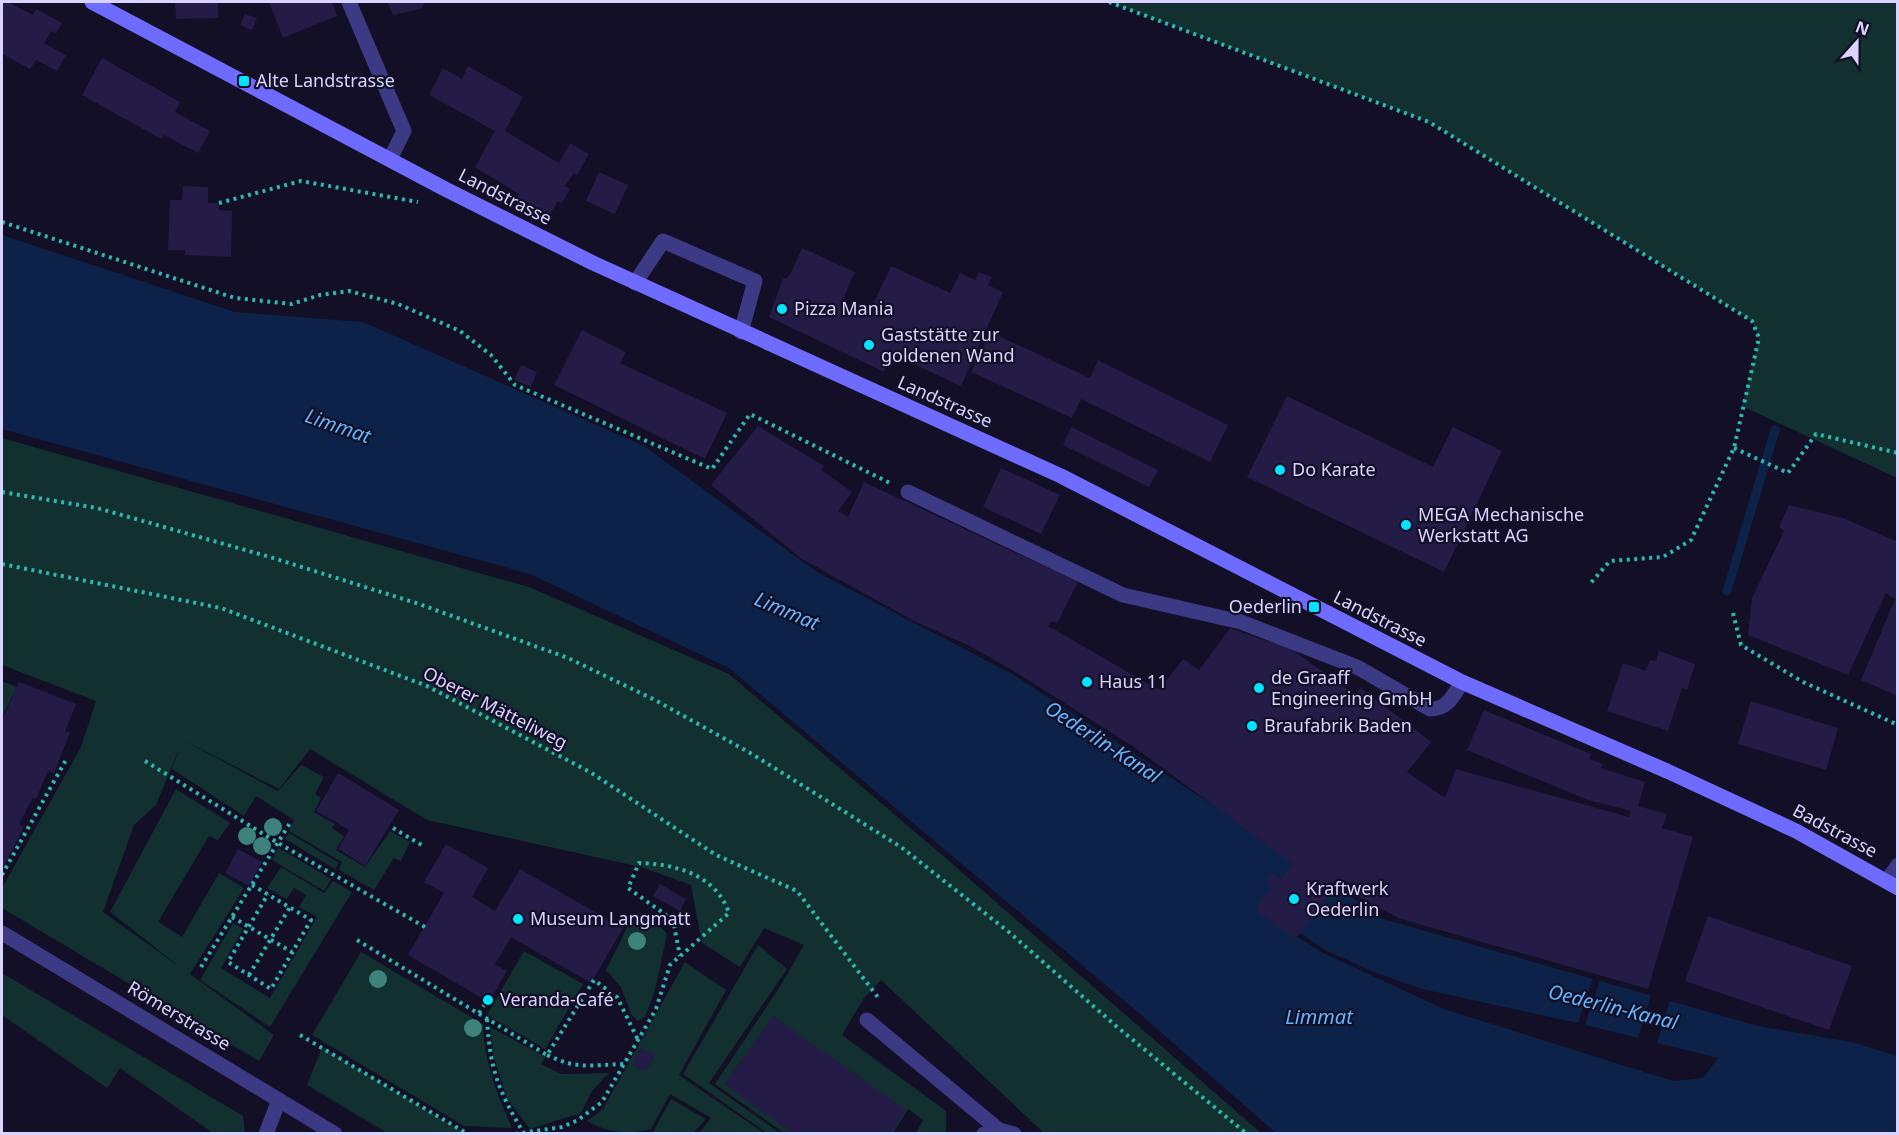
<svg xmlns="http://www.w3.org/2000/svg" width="1899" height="1135" font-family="'Noto Sans',sans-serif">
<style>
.green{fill:#12302f}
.water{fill:#0c2248}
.pier{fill:#130f26}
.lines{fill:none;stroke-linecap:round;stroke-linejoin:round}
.stream{stroke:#0c2248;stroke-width:9}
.building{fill:#241b47}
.path{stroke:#2fb8b0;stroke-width:4;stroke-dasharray:3 4.5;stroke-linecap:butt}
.service{stroke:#3d3a85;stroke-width:15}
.minor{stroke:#3d3a85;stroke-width:15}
.secondary{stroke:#6f6bff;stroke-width:15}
.tree{fill:#3d827b}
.poi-dot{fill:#00e5ff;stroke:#130f26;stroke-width:2}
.labels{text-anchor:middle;stroke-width:4.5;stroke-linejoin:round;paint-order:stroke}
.poi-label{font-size:18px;fill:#d9d4ff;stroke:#130f26;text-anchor:start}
.street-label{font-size:18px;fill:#d9d4ff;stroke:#130f26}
.water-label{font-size:20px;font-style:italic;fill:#62b6ff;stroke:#130f26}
</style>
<rect width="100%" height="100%" fill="#130f26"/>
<!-- green -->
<g class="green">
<path d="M1109,2H1897V478L1742,406L1759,339L1752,321L1429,122Z"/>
<path d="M2,438L529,587L729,674L941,854L1261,1133H1044L881,980L864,998L842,1035L946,1111V1133H916L923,1120L908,1109L893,1133H784L715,1084L779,988L804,945L764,928L740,967L702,943L691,885L641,867L427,820L310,749L279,789L183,740L278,791L301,765L324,777L315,794L321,798L314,812L335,824L332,828L344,836L336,850L365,867L390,831L410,842L401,861L394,858L374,890L339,870L342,862L289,831L294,820L256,796L244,816L172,769L180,747L156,805L134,825L103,912L180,967L110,912L176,789L230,823L218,840L209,836L158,922L182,937L219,873L244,888L190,974L274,1035L259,1061L2,908V888L81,747L96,701L2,665Z"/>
<path d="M2,681L17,687L2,717Z"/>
<path d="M289,833L339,863L335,869L285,839Z"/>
<path d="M279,848L331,879L324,891L272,860Z"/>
<path d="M281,867L324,893L333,881L352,892L270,1027L200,980L233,923L243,929L221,968L270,998L317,917L299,907L306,895L294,888L287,899L267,888Z"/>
<path d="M632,918L655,920L667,934L655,990L645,1017L638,1021L631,1014L621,987L606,970Z"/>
<path d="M758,945L787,969L709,1083L780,1133H767L683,1074Z"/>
<path d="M524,951L583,984L545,1049L487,1015Z"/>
<path d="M361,952L483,1024C484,1062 497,1093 512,1128L464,1126L312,1035Z"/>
<path d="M685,962L726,990L679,1075L764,1133H699L711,1118L670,1094L651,1129C626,1135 609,1133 587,1121L603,1109Z"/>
<path d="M2,973L243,1116L245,1133H213L120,1068L107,1088L2,1015Z"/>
<path d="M490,1027L546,1057L541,1064L561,1074L609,1073L592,1091L581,1113L530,1129L507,1099L493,1054Z"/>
<path d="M322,1047L465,1133H387L307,1085Z"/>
<path d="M671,1099L706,1119L693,1133H649L653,1132Z"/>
</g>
<!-- water -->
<path class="water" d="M2,235L235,312L363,322L644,446L817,572L1014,675L1335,885L1380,918L1758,1026L1852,1042L1897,1056V1133H1276L1140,1014L729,668L530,574L2,429Z"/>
<!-- pier -->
<path class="pier" d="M1300,933L1325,950L1376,973L1422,989L1578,1023L1593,978L1597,979L1600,980L1585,1025L1638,1038L1651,995L1670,1000L1657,1043L1718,1058L1703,1078L1673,1081L1444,1009L1323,953L1297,937Z"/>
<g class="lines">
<!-- stream -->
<path class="stream" d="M1727,591L1775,430"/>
</g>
<!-- building -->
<g class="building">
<path d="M2,2H8L33,15L36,9L62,23L56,34L51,31L44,43L66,55L57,71L36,60L30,69L2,54Z"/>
<path d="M175,2H218V18L176,19Z"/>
<path d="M269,2H332L337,16L283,38Z"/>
<path d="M388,2H425L421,9L393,15Z"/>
<path d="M245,14L257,18L252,30L240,25Z"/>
<path d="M102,58L180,102L175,112L210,131L198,153L164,135L161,139L82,95Z"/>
<path d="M468,66L523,97L505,131L559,163L570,143L589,154L577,175L574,173L565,186L570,189L562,203L558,201L549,215L517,197L519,194L475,167L495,131L429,95L443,68L462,79Z"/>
<path d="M599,172L628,185L615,214L586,201Z"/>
<path d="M183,186L208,187V203H219V210L232,211L231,257L185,255V250H168L170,200H182Z"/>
<path d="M802,248L855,272L842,301L869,313L891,266L950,293L960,273L975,280L979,272L992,277L988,285L1003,292L961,386L892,354L884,372L769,317L783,278L786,279L791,273Z"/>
<path d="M582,330L626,352L620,363L727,413L705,459L554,385Z"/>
<path d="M990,332L1090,378L1098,360L1228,425L1210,462L1081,399L1072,418L971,372Z"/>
<path d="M521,365L537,372L531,387L514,380Z"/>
<path d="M1287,396L1433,467L1453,427L1502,451L1444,572L1247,477Z"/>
<path d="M758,426L824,466L821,470L852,492L838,511L848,517L864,482L1078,582L1057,623L1051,621L1048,626L1159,690L1183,659L1199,670L1230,628L1269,642L1273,636L1355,695L1361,688L1431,742L1407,772L1445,798L1456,769L1629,817L1631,811L1588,800L1467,750L1484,710L1591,754L1589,759L1603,764L1601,768L1645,782L1638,806L1667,814L1662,828L1693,837L1648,989L1401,919L1324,879L1334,888L1295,939L1255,910L1272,888L1265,883L1273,873L1281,879L1293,864L1134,747L1017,673L970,646L914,621L802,559L711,485Z"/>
<path d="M1071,427L1158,470L1149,487L1063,445Z"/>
<path d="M1001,468L1060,495L1041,534L983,507Z"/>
<path d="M1789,505L1843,518L1898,542V696L1861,680L1895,599L1886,593L1848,675L1748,635L1752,598L1784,531L1779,527Z"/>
<path d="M1659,651L1695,664L1687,690L1682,688L1668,731L1607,711L1623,663L1646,671L1650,660L1656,661Z"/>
<path d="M19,682L76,704L65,732L70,733L54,773L48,771L36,799L33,798L19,824L24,827L2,870V720Z"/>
<path d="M1751,701L1838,728L1826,770L1738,744Z"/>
<path d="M338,773L399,810L365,866L338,849L349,830L316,811Z"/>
<path d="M446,844L488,868L472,897L495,911L520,869L623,928L591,983L511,937L495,964L507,971L489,1002L408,955L444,893L424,882Z"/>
<path d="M238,849L262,862L249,886L225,873Z"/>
<path d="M660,884L686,899L680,911L653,896Z"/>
<path d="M1708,916L1852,966L1829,1030L1685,981Z"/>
<path d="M773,1016L906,1110L889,1134H793L724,1084Z"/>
<path d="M640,1048L655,1055L646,1072L632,1065Z"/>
</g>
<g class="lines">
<!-- path -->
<g class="path">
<path d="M1109,2L1429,122L1752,321L1759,338L1734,448L1691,540L1663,557L1610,561L1589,585"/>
<path d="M219,203L301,181L418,202"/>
<path d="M2,222L235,298L292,304L320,295L349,291L398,304L460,331L491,355L515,385L712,469L750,414L890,483"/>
<path d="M1734,448L1788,473L1816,434L1898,453"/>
<path d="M2,492L97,508L270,557L419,604L568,658L655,700L752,754L901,847L1010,933L1116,1026L1247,1134"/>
<path d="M2,564L221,608L427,686L590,772L716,855L797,891L880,1000"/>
<path d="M1733,613L1741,645L1803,682L1898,725"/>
<path d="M145,761L278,843L425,927"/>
<path d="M393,828L425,847"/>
<path d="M2,875L67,758"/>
<path d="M252,885L311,920L271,989L228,962L268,894"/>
<path d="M232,917L292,952"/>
<path d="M357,940L547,1055L594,980L617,997L638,1040"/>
<path d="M201,967L290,823"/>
<path d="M249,975L290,907"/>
<path d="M479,1013L486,1002"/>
<path d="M487,1019C490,1069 498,1090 523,1132"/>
<path d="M300,1035L468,1134"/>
<path d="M547,1055C579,1070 590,1065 624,1064"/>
<path d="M515,1134L562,1127L578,1120L602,1102L656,1009L670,965L729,913C716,875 676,864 639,863L628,888L673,920L680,956"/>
</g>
<!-- service -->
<g class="service">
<path d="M635,283L663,241L755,281L741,332"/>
<path d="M908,492L1123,595L1241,622L1357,667L1430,709C1448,709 1453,696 1462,682"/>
<path d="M1887,881L1898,865"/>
<path d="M867,1020L999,1130"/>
<path d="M266,1134L279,1100"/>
</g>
<!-- minor -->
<g class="minor">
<path d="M349,2L404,131L391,157"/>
<path d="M2,933L335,1134"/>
<path d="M984,1134L999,1130L1014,1134"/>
</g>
<!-- secondary -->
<path class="secondary" d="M92,2L447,190L593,263L1061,476L1462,682L1667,771L1796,831L1898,888"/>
</g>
<!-- trees -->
<g class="tree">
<circle cx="273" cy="827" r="9"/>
<circle cx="247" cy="836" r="9"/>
<circle cx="262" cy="846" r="9"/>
<circle cx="637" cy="941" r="9"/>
<circle cx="378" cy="979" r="9"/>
<circle cx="473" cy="1028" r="9"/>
</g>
<!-- markers -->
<g class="poi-dot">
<rect x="238" y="75" width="12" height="12" rx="3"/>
<circle cx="782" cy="309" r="6"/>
<circle cx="869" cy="345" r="6"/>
<circle cx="1280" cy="470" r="6"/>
<circle cx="1406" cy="525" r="6"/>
<rect x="1308" y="601" width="12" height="12" rx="3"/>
<circle cx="1087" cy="682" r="6"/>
<circle cx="1259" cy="688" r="6"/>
<circle cx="1252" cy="726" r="6"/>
<circle cx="1294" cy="899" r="6"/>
<circle cx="518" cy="919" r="6"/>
<circle cx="488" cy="1000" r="6"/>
</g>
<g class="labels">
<!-- poi labels -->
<g class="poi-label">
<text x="256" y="87">Alte Landstrasse</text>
<text x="794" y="315">Pizza Mania</text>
<text x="881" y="341">Gaststätte zur<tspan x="881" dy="21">goldenen Wand</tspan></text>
<text x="1292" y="476">Do Karate</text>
<text x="1418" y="521">MEGA Mechanische<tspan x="1418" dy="21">Werkstatt AG</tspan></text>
<text x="1302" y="613" text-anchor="end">Oederlin</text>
<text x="1271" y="684">de Graaff<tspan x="1271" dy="21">Engineering GmbH</tspan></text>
<text x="1099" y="688">Haus 11</text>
<text x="1264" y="732">Braufabrik Baden</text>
<text x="1306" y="895">Kraftwerk<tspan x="1306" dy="21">Oederlin</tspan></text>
<text x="530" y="925">Museum Langmatt</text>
<text x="500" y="1006">Veranda-Café</text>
</g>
<!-- street labels -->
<g class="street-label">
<text transform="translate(505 197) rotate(27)" y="6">Landstrasse</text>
<text transform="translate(945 402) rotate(24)" y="6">Landstrasse</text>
<text transform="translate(1380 619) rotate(27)" y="6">Landstrasse</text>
<text transform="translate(495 708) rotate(27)" y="6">Oberer Mätteliweg</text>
<text transform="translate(1835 831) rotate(28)" y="6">Badstrasse</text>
<text transform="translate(179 1016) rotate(31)" y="6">Römerstrasse</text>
</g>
<!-- water labels -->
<g class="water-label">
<text transform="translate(338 426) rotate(19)" y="7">Limmat</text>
<text transform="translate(787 611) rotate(23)" y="7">Limmat</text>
<text transform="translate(1103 742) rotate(33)" y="7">Oederlin-Kanal</text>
<text transform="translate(1613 1007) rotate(14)" y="7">Oederlin-Kanal</text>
<text x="1319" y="1024">Limmat</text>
</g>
</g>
<!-- border -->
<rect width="1899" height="1135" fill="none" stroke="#d9d4ff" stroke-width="6"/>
<!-- north arrow -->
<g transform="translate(1857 42) rotate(21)" stroke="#130f26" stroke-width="4.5" paint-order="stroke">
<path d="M0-4.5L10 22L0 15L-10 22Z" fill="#d9d4ff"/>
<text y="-9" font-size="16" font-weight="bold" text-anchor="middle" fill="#d9d4ff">N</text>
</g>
</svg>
